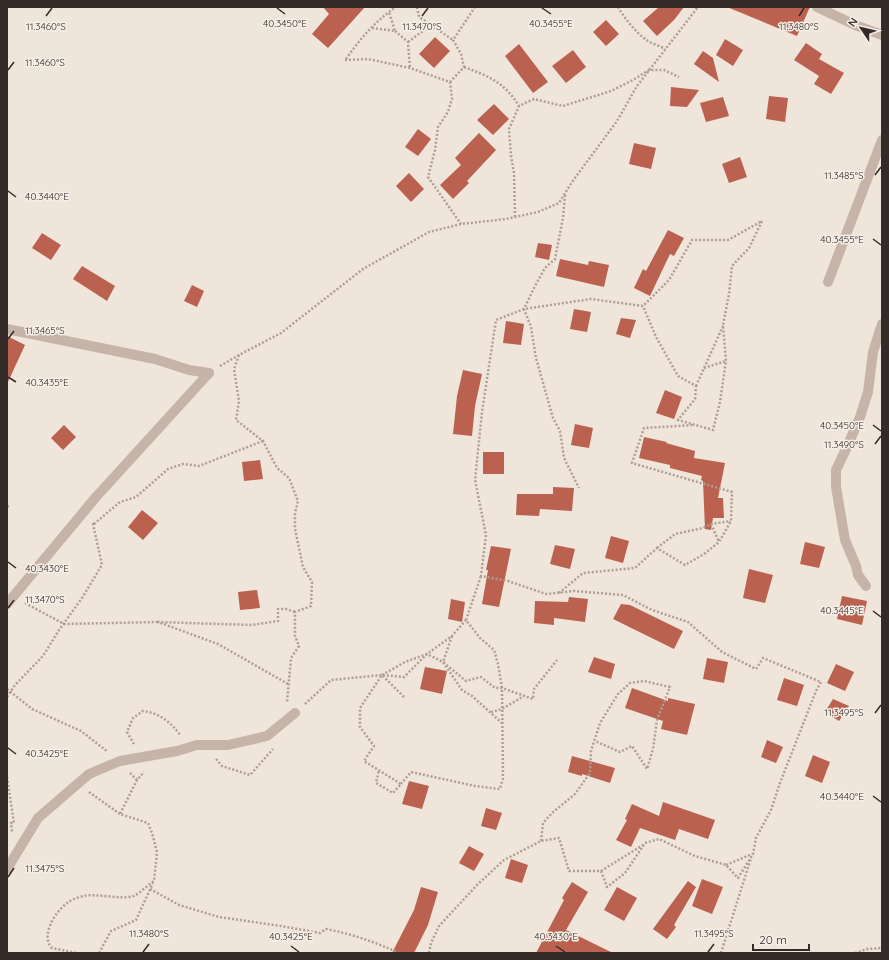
<svg xmlns="http://www.w3.org/2000/svg" width="889" height="960" font-family="Quicksand,sans-serif">
<style>
.building{fill:#ba624f}
.lines{fill:none;stroke-linecap:round;stroke-linejoin:round}
.path{stroke:#b19e93;stroke-width:2.5;stroke-dasharray:2 2;stroke-linecap:butt}
.street{stroke:#c6b4a9;stroke-width:10}
.ticks{fill:none;stroke:#342b28;stroke-width:1.5}
.ticks-label{font-size:10px;text-anchor:middle;fill:#342b28;stroke:#f7efe7;stroke-width:3;stroke-linejoin:round;paint-order:stroke}
</style>
<rect width="100%" height="100%" fill="#efe5db"/>
<!-- building -->
<g class="building">
<path d="M323,7H365L328,48L312,34L329,14Z"/>
<path d="M659,7H684L674,20L657,36L643,21Z"/>
<path d="M727,7H810L797,36Z"/>
<path d="M606,20L619,34L606,46L593,32Z"/>
<path d="M435,37L450,51L434,68L419,54Z"/>
<path d="M725,39L743,50L733,66L716,55Z"/>
<path d="M806,43L822,54L819,59L844,73L831,94L814,84L819,76L794,60Z"/>
<path d="M519,44L548,82L533,93L505,56Z"/>
<path d="M573,50L586,67L566,83L552,66Z"/>
<path d="M703,51L713,58L719,82L694,64Z"/>
<path d="M671,87L699,90L687,107L670,106Z"/>
<path d="M769,96L788,98L785,122L766,119Z"/>
<path d="M723,97L729,116L706,122L700,103Z"/>
<path d="M494,104L509,119L493,135L477,120Z"/>
<path d="M418,129L431,139L418,156L405,147Z"/>
<path d="M479,133L496,150L467,181L469,183L453,199L440,185L461,165L455,158Z"/>
<path d="M634,143L656,148L651,169L629,164Z"/>
<path d="M740,157L747,177L729,183L722,164Z"/>
<path d="M409,173L424,189L411,202L396,186Z"/>
<path d="M668,230L684,238L674,256L670,254L650,296L634,288L643,269L646,271Z"/>
<path d="M42,233L61,245L51,260L32,248Z"/>
<path d="M538,243L552,245L549,260L535,257Z"/>
<path d="M560,259L588,265L589,261L609,265L604,287L556,276Z"/>
<path d="M82,266L115,286L107,301L73,279Z"/>
<path d="M192,285L204,291L197,307L184,301Z"/>
<path d="M574,309L591,312L587,332L570,329Z"/>
<path d="M621,318L636,320L630,338L616,334Z"/>
<path d="M506,321L524,324L521,345L503,343Z"/>
<path d="M7,336L25,345L7,384Z"/>
<path d="M463,370L482,374L475,406L472,436L453,434L457,396Z"/>
<path d="M665,390L682,397L674,419L656,413Z"/>
<path d="M575,424L593,428L589,448L571,445Z"/>
<path d="M64,425L76,437L63,450L51,438Z"/>
<path d="M644,437L667,442L666,443L695,451L694,458L725,463L718,498H723L724,518H713L711,530L705,529L703,481L701,480L702,476L670,468V465L639,458Z"/>
<rect x="483" y="452" width="21" height="22"/>
<path d="M260,460L263,479L244,481L242,462Z"/>
<path d="M553,487L574,488L572,511L540,509L539,516L516,515L517,494H553Z"/>
<path d="M142,510L158,523L143,540L128,527Z"/>
<path d="M611,536L629,541L623,563L605,558Z"/>
<path d="M805,542L825,547L819,568L800,564Z"/>
<path d="M555,545L575,549L570,569L550,564Z"/>
<path d="M491,546L511,549L499,607L482,604L488,570H486Z"/>
<path d="M749,569L773,575L765,603L743,598Z"/>
<path d="M257,590L260,608L240,610L238,592Z"/>
<path d="M842,596L867,601L862,625L837,619Z"/>
<path d="M569,597L588,599L585,622L554,618V625L534,623L535,601L568,602Z"/>
<path d="M451,599L465,602L462,622L448,619Z"/>
<path d="M621,604L630,605L683,631L674,649L613,619Z"/>
<path d="M594,657L615,664L611,679L588,672Z"/>
<path d="M707,658L728,662L724,683L703,679Z"/>
<path d="M836,664L854,672L845,691L827,683Z"/>
<path d="M425,667L447,671L442,694L420,689Z"/>
<path d="M784,678L804,685L797,706L777,700Z"/>
<path d="M632,688L668,701V698L695,704L687,735L661,729L663,721L625,708Z"/>
<path d="M833,699L849,706L839,721L825,712Z"/>
<path d="M767,740L783,747L776,763L761,757Z"/>
<path d="M813,755L830,762L822,783L805,776Z"/>
<path d="M572,756L615,768L610,783L582,774V776L568,772Z"/>
<path d="M409,781L429,786L422,809L402,804Z"/>
<path d="M663,802L715,820L708,839L679,829L675,840L640,828L631,847L616,840L627,820L625,819L632,804L659,816Z"/>
<path d="M486,808L502,813L496,830L481,826Z"/>
<path d="M469,846L484,854L474,871L459,863Z"/>
<path d="M511,859L528,865L522,883L505,878Z"/>
<path d="M702,879L723,887L712,914L692,906Z"/>
<path d="M688,881L696,887L674,925L676,927L667,939L653,929Z"/>
<path d="M572,882L588,892L566,930L613,953H536L564,900L562,898Z"/>
<path d="M421,887L438,892L428,925L414,953H392L414,910Z"/>
<path d="M617,887L637,898L624,921L604,910Z"/>
</g>
<g class="lines">
<!-- path -->
<g class="path">
<path d="M417,7L419,17L453,40"/>
<path d="M618,7C625,19 636,33 648,41C653,44 660,46 665,49"/>
<path d="M372,28L395,31L389,12"/>
<path d="M395,31L408,42L410,68"/>
<path d="M408,42L431,25"/>
<path d="M346,59C360,39 375,21 396,7"/>
<path d="M345,60L368,59L410,68L450,82L452,99L448,112L438,127L435,150L428,177L461,224"/>
<path d="M464,67C489,76 505,83 519,106"/>
<path d="M450,82L464,67L461,54L453,40L475,7"/>
<path d="M565,195L563,218L555,259L545,268L535,286L524,309L531,327L536,358L553,418L560,431L564,458L579,488"/>
<path d="M515,217L514,173L511,156L509,129L519,106L534,99L563,106L611,91L633,80L649,70H664L679,77"/>
<path d="M239,355L234,369L239,401L236,420L263,441L277,468L289,478L298,501L295,513V529L303,567L312,582L311,606L295,612V636L299,646L291,658L287,702"/>
<path d="M220,366L239,355L281,333L363,269L429,232L461,224L506,219L538,212L559,203L572,182L617,121L637,86L698,7"/>
<path d="M704,368L726,361"/>
<path d="M696,386L723,326"/>
<path d="M7,506L10,507"/>
<path d="M94,524L120,502L136,497L168,469L183,464L199,466L263,441"/>
<path d="M711,524L719,542"/>
<path d="M657,548L675,534L703,528L711,524L731,521"/>
<path d="M559,593L583,573L635,568L657,548L685,565L704,554L719,542L731,521L732,492L632,463L644,428L694,425"/>
<path d="M25,603L64,624L158,622"/>
<path d="M466,620L481,576"/>
<path d="M452,636L443,662L466,681L481,677L495,688H502L533,699L534,689L557,660"/>
<path d="M382,675L405,662L427,654L452,636L466,620L480,638L494,650L498,664L502,688L503,778L500,789L475,786L411,772L401,784"/>
<path d="M288,684L218,644L158,622L252,625L278,621V609H286L295,612"/>
<path d="M7,689L32,709L81,731L108,752"/>
<path d="M7,697L15,685L43,656L59,630L82,598L102,565L93,524H91"/>
<path d="M404,697L382,675L404,677L427,654L443,662L462,690L472,696L503,724"/>
<path d="M305,704L331,680L382,675L360,708V727L374,746L364,761L401,784L393,793L376,783L379,770"/>
<path d="M491,712L502,709L524,696"/>
<path d="M134,744L127,732L133,718L143,711C159,713 171,722 180,735"/>
<path d="M216,759L222,766L250,775L273,749"/>
<path d="M130,773L137,780"/>
<path d="M7,777L14,823H11L12,832"/>
<path d="M89,792L120,814"/>
<path d="M541,841L543,823L552,813L575,794L590,773L591,751L600,723L618,694L630,683L644,681L670,687L657,720L653,749L647,769L632,746L620,752L595,741"/>
<path d="M726,865L752,854"/>
<path d="M601,871L643,845"/>
<path d="M150,889L179,905L219,917L281,926L320,933L326,929C352,934 375,942 399,953"/>
<path d="M76,953L52,948C40,936 55,912 67,903C70,900 79,897 84,896C97,893 120,900 134,896C140,893 148,885 154,881L157,852L152,833L148,823L120,814L137,780L144,772"/>
<path d="M99,953L111,931L136,920L153,883"/>
<path d="M429,953L431,943L439,926L478,884L504,860L541,841L559,838L569,871H601L607,887L625,873L645,843L659,839L695,856L726,865L738,878L753,854L756,838L771,810L780,783L816,691L821,682L763,658L756,669L722,652L688,622L652,610L623,595L574,591L546,594L508,581L481,576L486,535L475,480L482,412L496,320L524,309L591,299L643,306L669,280L692,240H728L762,221L749,248L732,266L729,294L723,325L726,361L720,402L713,430L678,420L695,399L696,386L678,376L656,337L643,306"/>
<path d="M721,953L751,858"/>
<path d="M855,953L867,949L882,948"/>
</g>
<!-- street -->
<g class="street">
<path d="M817,7L855,25L882,35"/>
<path d="M828,282L882,140"/>
<path d="M7,329L155,359L189,370L209,373"/>
<path d="M866,586L858,575L856,566L845,540L836,487V470L847,447L860,417L868,392L873,352L882,324"/>
<path d="M7,604L96,497L209,373"/>
<path d="M7,869L38,818L89,774L120,761L177,751L197,745H228L267,736L295,713"/>
</g>
</g>
<!-- ticks -->
<path class="ticks" d="M277,8L285,14M542,8L551,14M46,16L52,8M422,16L428,8M799,16L804,8M8,70L14,62M875,175L881,167M8,191L16,197M873,239L881,245M8,339L14,331M8,377L16,382M873,425L881,431M875,444L881,436M8,562L16,568M8,608L14,600M873,611L881,617M875,713L881,705M8,748L16,754M873,796L881,802M8,877L14,868M291,946L299,952M556,946L565,952M143,952L149,944M708,952L714,944"/>
<g class="ticks-label">
<text x="285" y="27">40.3450°E</text>
<text x="551" y="27">40.3455°E</text>
<text x="46" y="30">11.3460°S</text>
<text x="422" y="30">11.3470°S</text>
<text x="799" y="30">11.3480°S</text>
<text x="45" y="66">11.3460°S</text>
<text x="844" y="179">11.3485°S</text>
<text x="47" y="200">40.3440°E</text>
<text x="842" y="243">40.3455°E</text>
<text x="45" y="334">11.3465°S</text>
<text x="47" y="386">40.3435°E</text>
<text x="842" y="429">40.3450°E</text>
<text x="844" y="448">11.3490°S</text>
<text x="47" y="572">40.3430°E</text>
<text x="45" y="603">11.3470°S</text>
<text x="842" y="614">40.3445°E</text>
<text x="844" y="716">11.3495°S</text>
<text x="47" y="757">40.3425°E</text>
<text x="842" y="800">40.3440°E</text>
<text x="45" y="872">11.3475°S</text>
<text x="149" y="937">11.3480°S</text>
<text x="714" y="937">11.3495°S</text>
<text x="291" y="940">40.3425°E</text>
<text x="556" y="940">40.3430°E</text>
</g>
<!-- border -->
<rect width="889" height="960" fill="none" stroke="#342b28" stroke-width="16"/>
<!-- north arrow -->
<g transform="translate(861 28) rotate(305)" stroke="#f7efe7" stroke-width="3" paint-order="stroke">
<path d="M0-3L7 15L0 10L-7 15Z" fill="#342b28"/>
<text y="-6" font-size="11" font-weight="bold" text-anchor="middle" fill="#342b28">N</text>
</g>
<!-- scale -->
<path d="M753 944v6h56v-6" fill="none" stroke="#342b28" stroke-width="2"/>
<text x="759" y="944" font-size="12" fill="#342b28" stroke="#f7efe7" stroke-width="3" paint-order="stroke">20 m</text>
</svg>
